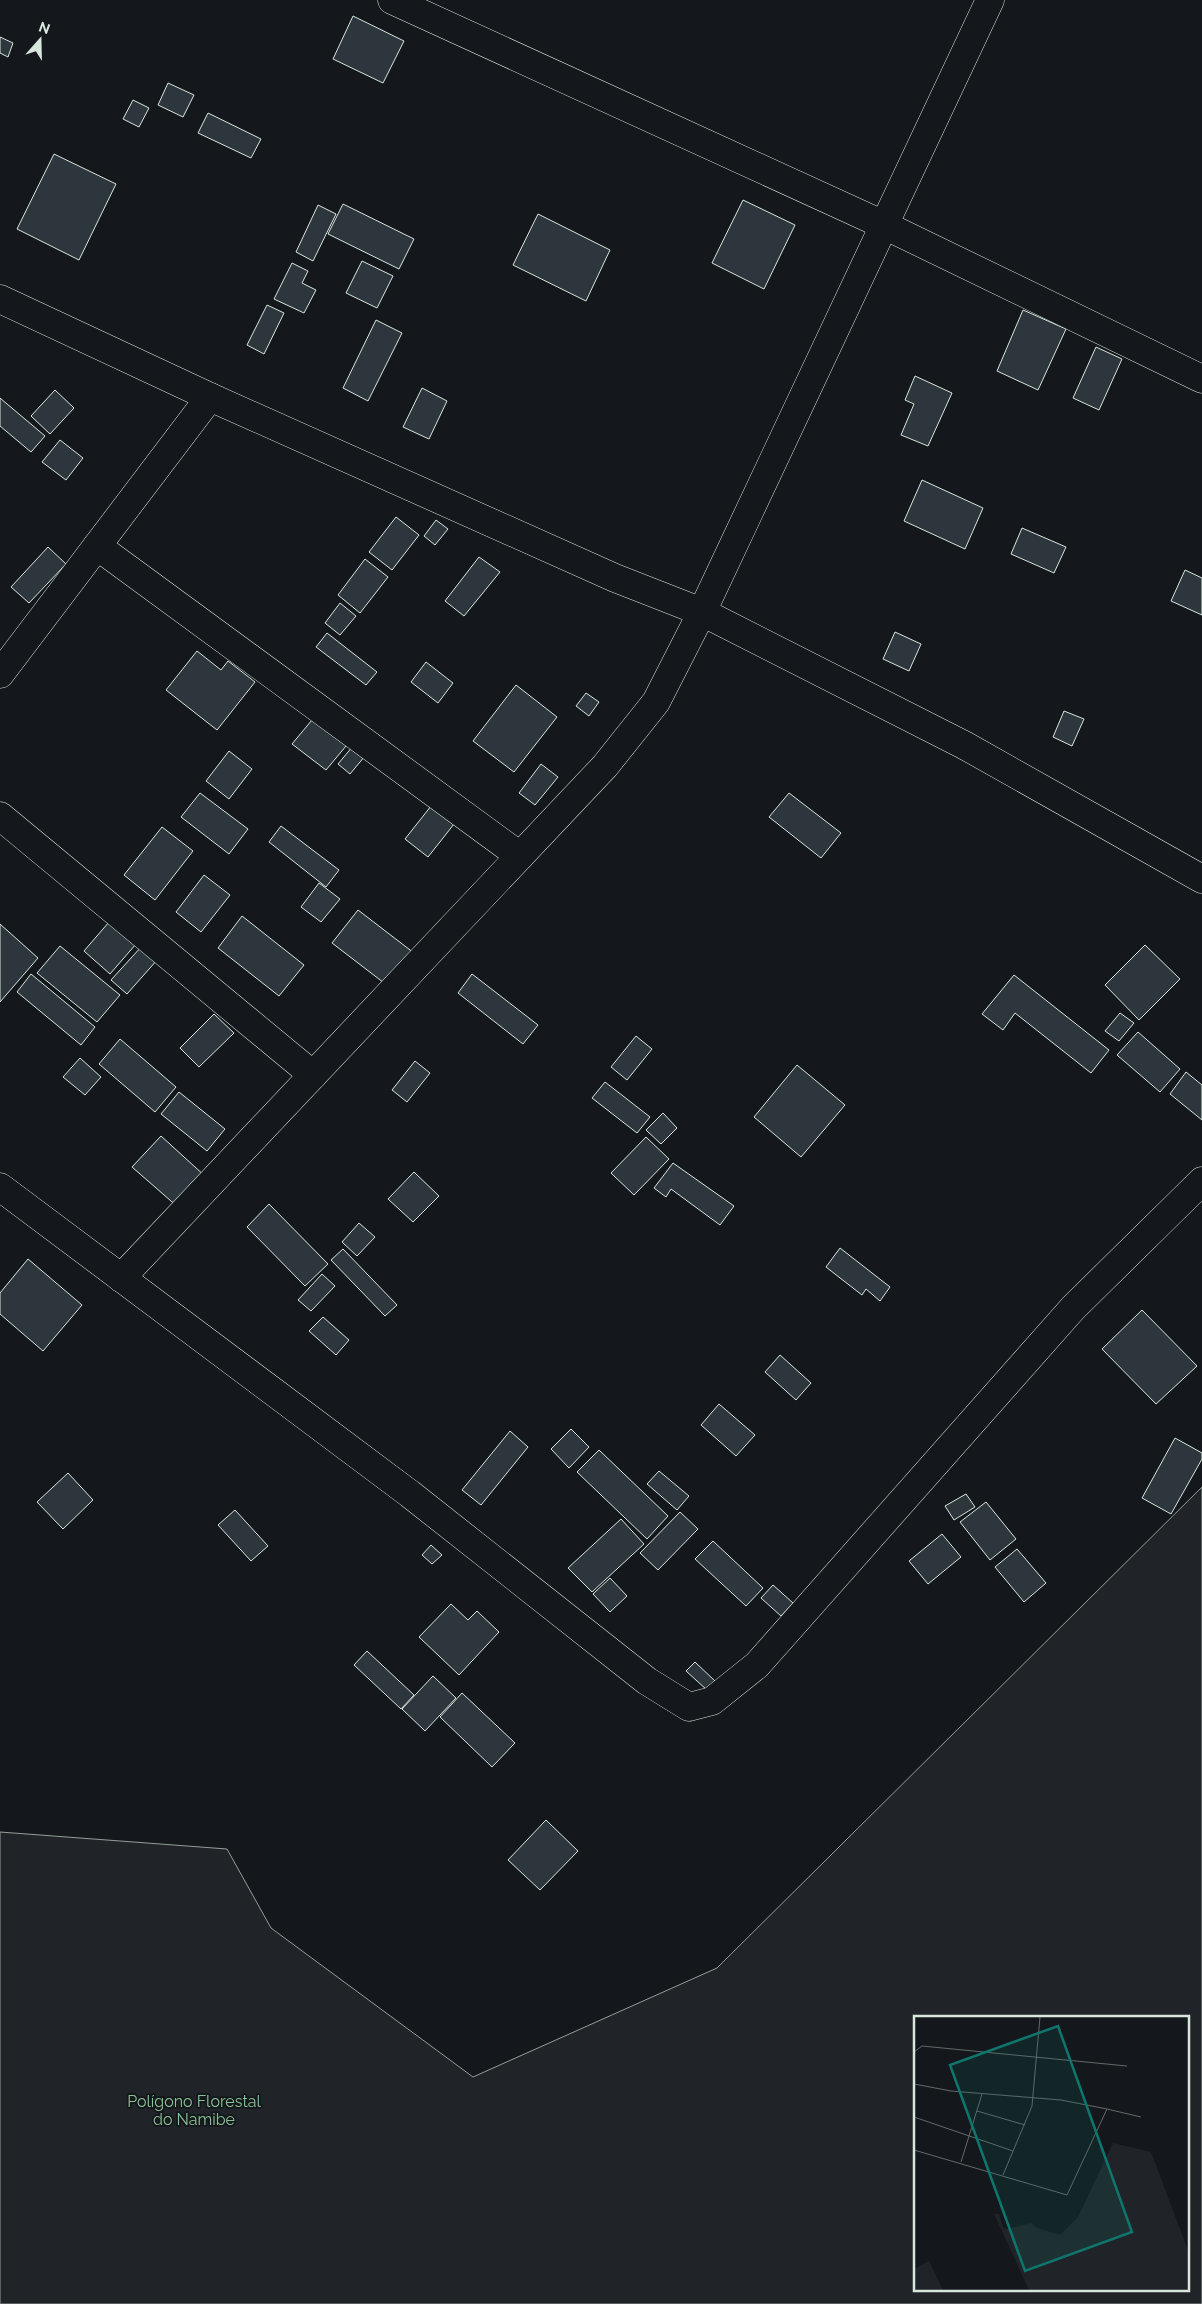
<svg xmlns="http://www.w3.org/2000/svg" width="1202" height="2304" font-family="Raleway,sans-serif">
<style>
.green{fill:#202428;stroke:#939e99;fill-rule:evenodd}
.building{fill:#2c363c;stroke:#d8e6dc}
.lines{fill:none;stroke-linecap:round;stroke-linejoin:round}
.minor-casing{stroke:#d8e6dc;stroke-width:29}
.minor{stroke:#14181c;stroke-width:28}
.labels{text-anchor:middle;stroke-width:4;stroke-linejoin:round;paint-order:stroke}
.park-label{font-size:16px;fill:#8ac095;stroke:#14181c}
.inset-road{fill:none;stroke:#626a69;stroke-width:1}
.view{fill:#0f766e;fill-opacity:0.15;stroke:#0f766e;stroke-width:2.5}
.inset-edge{fill:none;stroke:#d8e6dc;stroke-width:2.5}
</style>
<rect width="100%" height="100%" fill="#14181c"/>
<!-- green -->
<path class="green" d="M1202,1487V2304H0V1832L227,1849L271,1928L473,2077L717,1968ZM916,2018H1188V2290H916Z"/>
<!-- building -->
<g class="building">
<path d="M353,16L404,41L383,83L333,59Z"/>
<path d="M0,37L13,43L8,57L0,53Z"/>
<path d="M168,83L194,95L183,117L158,105Z"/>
<path d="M133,100L149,108L139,127L123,119Z"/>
<path d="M208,113L261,139L251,158L198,133Z"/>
<path d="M54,154L116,184L79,260L17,229Z"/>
<path d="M743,200L795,225L764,289L712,263Z"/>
<path d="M343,204L414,239L399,269L328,234Z"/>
<path d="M318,205L336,214L313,261L296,252Z"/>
<path d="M538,214L610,250L586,301L513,265Z"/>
<path d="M362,261L393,276L377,308L346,293Z"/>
<path d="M292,263L308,271L302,283L316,290L304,313L274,299Z"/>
<path d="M267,305L284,313L264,354L247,345Z"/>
<path d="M1023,310L1066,329L1038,390L997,371Z"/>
<path d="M376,320L402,333L368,401L343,388Z"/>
<path d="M1096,347L1122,359L1099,410L1073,398Z"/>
<path d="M915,376L952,393L928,446L901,435L914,404L905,400Z"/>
<path d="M422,388L447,401L429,439L403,427Z"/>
<path d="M55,390L74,408L50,434L31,416Z"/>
<path d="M0,398L45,436L31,452L0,426Z"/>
<path d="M60,440L83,458L66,480L42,462Z"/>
<path d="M922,480L983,508L965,549L904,521Z"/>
<path d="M396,517L419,535L392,570L369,552Z"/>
<path d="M436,520L448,529L435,545L424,536Z"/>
<path d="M1022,528L1066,547L1054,573L1011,554Z"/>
<path d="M48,547L66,564L29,603L11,587Z"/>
<path d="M479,557L500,572L464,616L445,601Z"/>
<path d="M365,559L388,577L360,613L338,595Z"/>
<path d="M1185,570L1202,578V615L1171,601Z"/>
<path d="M340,603L356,616L340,635L325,623Z"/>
<path d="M895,632L921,644L909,671L883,659Z"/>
<path d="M327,633L377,672L366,685L316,647Z"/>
<path d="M197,651L221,670L228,661L255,682L217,730L166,690Z"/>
<path d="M426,662L453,683L438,703L411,682Z"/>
<path d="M516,685L557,717L514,772L473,741Z"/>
<path d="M586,693L599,702L589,716L576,706Z"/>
<path d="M1064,711L1084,719L1072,746L1053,737Z"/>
<path d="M317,714L351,740L326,770L292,744Z"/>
<path d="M353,746L365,756L350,774L338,764Z"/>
<path d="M229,751L252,769L229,799L206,781Z"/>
<path d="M541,764L558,777L535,805L519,793Z"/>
<path d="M200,793L248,829L229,854L181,817Z"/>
<path d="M789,793L841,833L821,858L769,817Z"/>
<path d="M435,801L458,819L428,857L405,839Z"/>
<path d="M281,826L339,870L326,887L269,842Z"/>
<path d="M162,827L193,851L155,900L124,875Z"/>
<path d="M204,875L230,895L201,932L176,912Z"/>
<path d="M319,883L340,899L321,922L301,907Z"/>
<path d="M358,910L414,953L388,986L332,943Z"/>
<path d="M242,916L304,965L279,996L218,948Z"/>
<path d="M109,922L136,944L110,974L84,951Z"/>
<path d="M0,924L38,958L0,1002Z"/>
<path d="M1145,945L1180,979L1139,1020L1105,985Z"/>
<path d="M60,946L120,995L97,1022L37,973Z"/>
<path d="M142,946L157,960L127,994L111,980Z"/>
<path d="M31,974L95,1027L81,1045L17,992Z"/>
<path d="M472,974L538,1025L523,1044L458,993Z"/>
<path d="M1014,975L1109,1050L1091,1073L1015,1013L1003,1030L982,1014Z"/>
<path d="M1120,1013L1134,1023L1119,1041L1105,1031Z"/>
<path d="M214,1014L234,1033L199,1067L180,1048Z"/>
<path d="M1138,1032L1180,1069L1160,1092L1117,1055Z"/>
<path d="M636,1036L652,1049L627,1080L611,1067Z"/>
<path d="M120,1039L176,1087L155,1112L99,1064Z"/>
<path d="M80,1058L101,1077L85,1095L63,1077Z"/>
<path d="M415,1061L430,1073L407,1102L392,1090Z"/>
<path d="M797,1065L845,1105L801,1157L754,1117Z"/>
<path d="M1186,1072L1202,1085V1120L1170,1094Z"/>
<path d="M605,1082L650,1117L637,1133L592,1098Z"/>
<path d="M179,1092L225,1129L207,1151L161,1114Z"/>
<path d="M663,1113L677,1128L661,1144L646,1130Z"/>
<path d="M161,1136L206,1177L179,1208L132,1167Z"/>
<path d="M646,1137L669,1159L634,1195L611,1173Z"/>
<path d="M673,1163L734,1206L720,1225L671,1189L666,1197L654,1188Z"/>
<path d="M414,1172L439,1196L413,1222L388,1199Z"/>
<path d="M269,1204L328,1264L305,1286L247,1227Z"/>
<path d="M359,1223L375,1237L357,1256L342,1242Z"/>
<path d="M840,1248L890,1287L880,1301L866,1289L862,1295L826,1267Z"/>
<path d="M343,1249L397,1305L385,1316L331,1260Z"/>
<path d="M28,1259L82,1305L43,1351L0,1314V1293Z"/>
<path d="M322,1274L335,1286L311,1311L298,1300Z"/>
<path d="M1142,1310L1197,1366L1156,1404L1102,1349Z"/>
<path d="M323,1317L349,1340L336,1355L309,1331Z"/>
<path d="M780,1355L811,1383L796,1400L765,1372Z"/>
<path d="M719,1404L755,1435L736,1456L701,1425Z"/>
<path d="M571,1429L589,1447L569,1468L551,1449Z"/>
<path d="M510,1431L528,1447L481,1505L462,1490Z"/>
<path d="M1175,1438L1202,1453V1459L1171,1514L1142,1498Z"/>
<path d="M599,1450L668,1516L647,1539L577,1472Z"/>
<path d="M659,1471L689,1496L677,1510L647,1484Z"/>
<path d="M68,1473L93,1500L63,1529L37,1502Z"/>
<path d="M966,1494L975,1507L954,1520L945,1506Z"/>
<path d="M986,1502L1016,1539L990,1560L960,1522Z"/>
<path d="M235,1510L268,1546L251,1561L218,1525Z"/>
<path d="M680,1512L698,1529L658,1570L640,1553Z"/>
<path d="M621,1519L644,1544L592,1592L568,1568Z"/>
<path d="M942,1534L961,1557L928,1584L909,1561Z"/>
<path d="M713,1541L763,1588L746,1606L695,1559Z"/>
<path d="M431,1545L442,1555L432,1564L422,1555Z"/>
<path d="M1017,1549L1046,1583L1024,1602L995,1567Z"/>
<path d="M610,1578L627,1596L610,1612L593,1594Z"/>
<path d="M773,1585L793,1603L781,1616L761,1598Z"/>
<path d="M451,1604L468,1620L477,1611L499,1632L459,1675L419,1637Z"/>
<path d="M367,1651L414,1695L401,1709L354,1665Z"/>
<path d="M695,1662L715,1681L707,1690L686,1671Z"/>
<path d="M433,1676L456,1698L425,1731L402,1709Z"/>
<path d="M462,1693L515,1743L492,1767L440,1717Z"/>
<path d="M546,1820L578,1851L540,1890L508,1860Z"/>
</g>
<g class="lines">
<defs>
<g id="minor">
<path d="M392,0L884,225L1202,379"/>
<path d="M0,299L210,397L615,578L702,612L964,745L1202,879"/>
<path d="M97,546L520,856"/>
<path d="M0,674L210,397"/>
<path d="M0,816L313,1075"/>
<path d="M0,1187L410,1494L647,1681L689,1707L712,1701L757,1665L1073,1308L1202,1181"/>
<path d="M121,1278L605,766L656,702L702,612L990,0"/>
</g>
</defs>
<!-- minor casing -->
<use href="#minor" class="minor-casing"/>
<!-- minor -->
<use href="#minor" class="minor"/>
</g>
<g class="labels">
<!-- park labels -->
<g class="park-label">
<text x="194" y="2107">Polígono Florestal<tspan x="194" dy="18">do Namibe</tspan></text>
</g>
</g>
<!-- overview -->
<g transform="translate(914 2016)">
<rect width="275" height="275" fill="#14181c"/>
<path d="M199,127L237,136L275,237V274H115L80,198H85L89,211L93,213L117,207L123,212L146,219L164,201ZM15,245L29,274H0V253Z" fill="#202428"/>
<path class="inset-road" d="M0,36L8,30L213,50M0,68L37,75L147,84L193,93M63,95L111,109M0,101L99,135M0,134L153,179L193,93L227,101M47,146L68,78M89,159L118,90L126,1"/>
<path class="view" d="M144,10L218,216L111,255L36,49Z"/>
<rect width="275" height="275" class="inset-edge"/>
</g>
<!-- north arrow -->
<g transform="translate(40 40) rotate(20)" stroke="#14181c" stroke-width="4" paint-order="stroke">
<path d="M0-4L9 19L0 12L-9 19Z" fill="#d8e6dc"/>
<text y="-8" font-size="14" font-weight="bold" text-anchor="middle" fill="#d8e6dc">N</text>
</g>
</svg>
